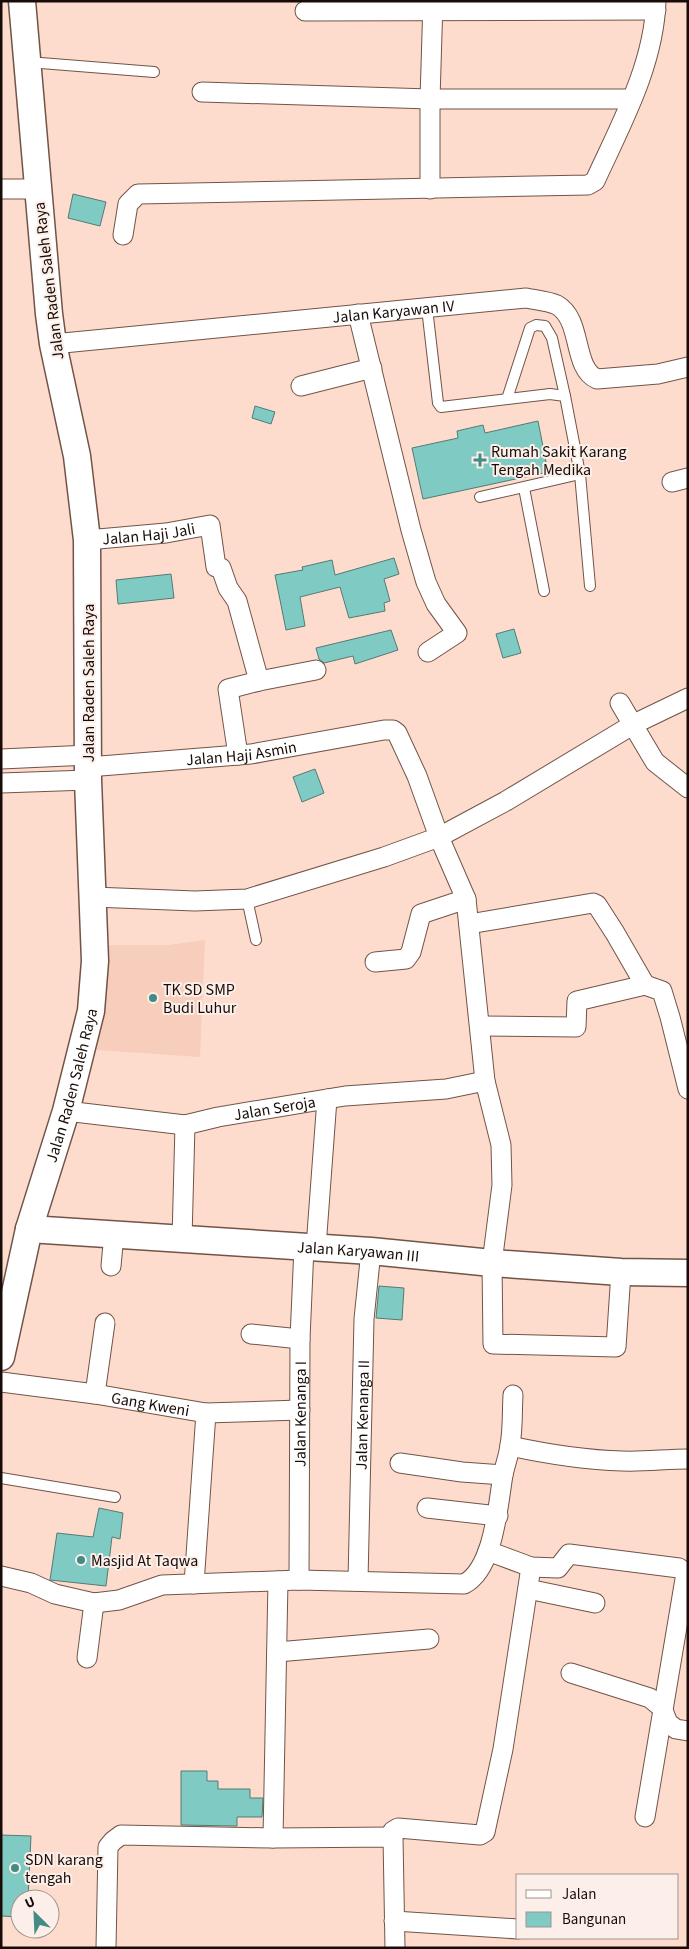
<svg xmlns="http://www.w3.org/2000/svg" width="689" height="1949" font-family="'Source Sans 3',sans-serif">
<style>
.built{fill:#f7cdbb}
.building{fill:#7fcbc3;stroke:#537a75}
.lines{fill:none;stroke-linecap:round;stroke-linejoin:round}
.lane-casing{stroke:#715447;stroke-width:12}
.street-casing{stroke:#715447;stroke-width:21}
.secondary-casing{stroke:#715447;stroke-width:29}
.lane{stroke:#fff;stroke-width:10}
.street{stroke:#fff;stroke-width:19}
.secondary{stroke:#fff;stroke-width:26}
.poi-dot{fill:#448b85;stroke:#fceee8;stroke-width:2}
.labels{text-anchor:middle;stroke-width:4;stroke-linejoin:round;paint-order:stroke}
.street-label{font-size:16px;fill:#180c08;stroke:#fceee8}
.poi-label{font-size:16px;fill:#180c08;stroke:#fceee8;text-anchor:start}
</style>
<rect width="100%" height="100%" fill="#fedccd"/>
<!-- built -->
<path class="built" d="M205,940L200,1057L97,1050L109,945H168Z"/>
<!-- building -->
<g class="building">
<path d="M73,194L106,202L100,226L68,218Z"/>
<path d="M255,406L275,412L271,424L252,418Z"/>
<path d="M538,421L548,472L423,499L412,448L458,438L457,431L483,425L485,433Z"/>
<path d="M394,558L399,574L384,579L390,601L384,603L385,611L349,618L340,587L300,597L305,626L286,630L275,575L303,570L302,567L332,560L335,575Z"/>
<path d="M171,574L174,598L118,604L116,580Z"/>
<path d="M514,629L521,653L503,658L496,634Z"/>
<path d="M391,630L398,650L355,664L353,656L324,663L319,659L316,648Z"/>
<path d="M315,769L324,793L302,802L293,777Z"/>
<path d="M379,1286L404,1288L402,1320L376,1318Z"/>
<path d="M99,1508L123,1513L120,1539L112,1537L106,1586L50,1580L57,1533L93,1537Z"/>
<path d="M181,1771H207V1781H218V1789H250V1798H263L262,1817H237V1826L181,1825Z"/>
<path d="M1,1835L31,1836L28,1899H20V1917L1,1916Z"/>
</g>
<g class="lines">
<defs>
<g id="lane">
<path d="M28,62L154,72"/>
<path d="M427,308L438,403L441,407L550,394L565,396L580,474L590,586"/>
<path d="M507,399L530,328L536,325L545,326L552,338L565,396"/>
<path d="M524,488L544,591"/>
<path d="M480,497L580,474"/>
<path d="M247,899L256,940"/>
<path d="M1,1478L115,1497"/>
</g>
<g id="street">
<path d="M305,11L656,10"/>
<path d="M202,92L430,99H632"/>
<path d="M1,189H38"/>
<path d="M430,189V99L433,1"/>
<path d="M123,235L128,204L138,194L588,185L595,181C621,124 654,65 656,1"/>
<path d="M358,314L411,530L426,582L436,604L457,633L428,652"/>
<path id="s1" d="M53,344L526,298C535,300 548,301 557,305C583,320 572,368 597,379L658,374L688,367"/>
<path d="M301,386L372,368"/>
<path d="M672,482L688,478"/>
<path id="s2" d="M87,540L166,533L210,525L216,567L221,568L228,588L237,601L259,681L228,689L238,755"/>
<path d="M259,681L316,670"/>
<path d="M620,703L655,762L688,788"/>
<path d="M1,759L89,755"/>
<path id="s3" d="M88,767L251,754L384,730H393L397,733L417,776L439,837L466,899L485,1081L501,1145L502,1185L492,1263L493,1344L616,1347L621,1272"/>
<path d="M1,783L88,780"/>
<path d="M93,897L195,901L247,899L384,857L439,837L506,801L634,724L688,698"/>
<path d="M469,924L593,903L597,905L615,933L645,985L662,991L670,1017L688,1089"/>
<path d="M375,962L406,959L411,952L421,914L466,899"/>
<path d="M480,1026L576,1027L577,1001L645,985"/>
<path id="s4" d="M66,1111L185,1125L218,1117L345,1096L446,1089L485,1081"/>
<path d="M182,1239L185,1125"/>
<path d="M316,1247L327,1099"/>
<path d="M111,1266L114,1234"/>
<path d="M251,1334L300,1339"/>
<path id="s5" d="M1,1382L95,1394L206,1413L300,1410"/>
<path d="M95,1394L105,1323"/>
<path d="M510,1446C547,1454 584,1460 622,1461C644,1462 666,1459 688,1459"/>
<path d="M400,1463L462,1472L503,1475"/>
<path d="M427,1508L498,1516"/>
<path d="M488,1551L531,1567L558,1568L569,1554L679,1568L686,1573L645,1817"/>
<path d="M1,1576L31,1583L55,1594L94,1603L119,1600L162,1585L299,1580L464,1584C494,1569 498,1504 503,1475C505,1465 509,1455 510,1445C513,1429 512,1412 513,1395"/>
<path id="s6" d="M299,1580L300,1339L304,1247"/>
<path id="s7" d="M358,1580L364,1319L371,1251"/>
<path d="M194,1584L206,1413"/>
<path d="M528,1589L595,1603"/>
<path d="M277,1652L429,1639"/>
<path d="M87,1658L94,1603"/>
<path d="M571,1673L650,1698L662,1708L668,1723L676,1729L688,1731"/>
<path d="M393,1837V1831L398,1828L480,1835L485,1832L503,1749L531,1567"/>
<path d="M273,1838L278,1581"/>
<path d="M394,1921L518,1929"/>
<path d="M106,1948L108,1847L113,1841L121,1835L273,1838L393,1837L395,1948"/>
</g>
<g id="secondary">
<path id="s8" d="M29,1229L371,1251L492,1263L621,1272L688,1273"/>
<path id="s9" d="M1,1357L29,1229L66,1111L91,1011L95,961L88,780L87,540L77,456L53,344L49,314L22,1"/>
</g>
</defs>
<!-- lane casing -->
<use href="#lane" class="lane-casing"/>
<!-- street casing -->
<use href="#street" class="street-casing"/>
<!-- secondary casing -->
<use href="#secondary" class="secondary-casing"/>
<!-- lane -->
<use href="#lane" class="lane"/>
<!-- street -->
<use href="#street" class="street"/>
<!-- secondary -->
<use href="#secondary" class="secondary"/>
</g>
<!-- markers -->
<g class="poi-dot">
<path d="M477.5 452.5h5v5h5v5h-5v5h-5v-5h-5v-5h5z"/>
<circle cx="153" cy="998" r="5"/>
<circle cx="81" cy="1560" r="5"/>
<circle cx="15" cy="1868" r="5"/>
</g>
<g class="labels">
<!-- street labels -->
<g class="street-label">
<text transform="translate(48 281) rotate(-97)" y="6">Jalan Raden Saleh Raya</text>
<text dy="6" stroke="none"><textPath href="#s1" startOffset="342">Jalan Karyawan IV</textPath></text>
<text dy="6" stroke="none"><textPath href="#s2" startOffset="62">Jalan Haji Jali</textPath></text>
<text transform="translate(88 683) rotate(-90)" y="6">Jalan Raden Saleh Raya</text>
<text dy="6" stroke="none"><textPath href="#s3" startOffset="154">Jalan Haji Asmin</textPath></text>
<text dy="6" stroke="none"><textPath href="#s9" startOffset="281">Jalan Raden Saleh Raya</textPath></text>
<text dy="6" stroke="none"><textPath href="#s4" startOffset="211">Jalan Seroja</textPath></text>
<text dy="6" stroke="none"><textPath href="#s8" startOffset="330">Jalan Karyawan III</textPath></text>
<text dy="6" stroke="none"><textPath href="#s5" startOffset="151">Gang Kweni</textPath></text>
<text dy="6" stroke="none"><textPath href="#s6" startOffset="166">Jalan Kenanga I</textPath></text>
<text dy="6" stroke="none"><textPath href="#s7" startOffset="165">Jalan Kenanga II</textPath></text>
</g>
<!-- poi labels -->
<g class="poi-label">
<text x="491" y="457">Rumah Sakit Karang<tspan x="491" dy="18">Tengah Medika</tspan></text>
<text x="163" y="995">TK SD SMP<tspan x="163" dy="18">Budi Luhur</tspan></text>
<text x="91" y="1566">Masjid At Taqwa</text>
<text x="25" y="1865">SDN karang<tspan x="25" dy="18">tengah</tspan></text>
</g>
</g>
<!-- border -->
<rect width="689" height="1949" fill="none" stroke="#180c08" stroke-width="5"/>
<!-- legend -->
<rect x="516" y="1874" width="162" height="65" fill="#fceee8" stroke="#a1948e"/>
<rect x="526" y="1890" width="25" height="8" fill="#ffffff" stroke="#a1948e"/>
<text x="562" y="1899" font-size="15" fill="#180c08">Jalan</text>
<rect x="526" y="1912" width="25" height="15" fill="#7fcbc3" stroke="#a1948e"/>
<text x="562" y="1924" font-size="15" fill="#180c08">Bangunan</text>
<!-- north arrow -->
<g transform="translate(35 1914) rotate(336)"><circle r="24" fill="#fceee8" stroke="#a1948e"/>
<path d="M0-4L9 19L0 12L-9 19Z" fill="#448b85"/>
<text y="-8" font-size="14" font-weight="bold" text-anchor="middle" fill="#180c08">U</text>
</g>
</svg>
